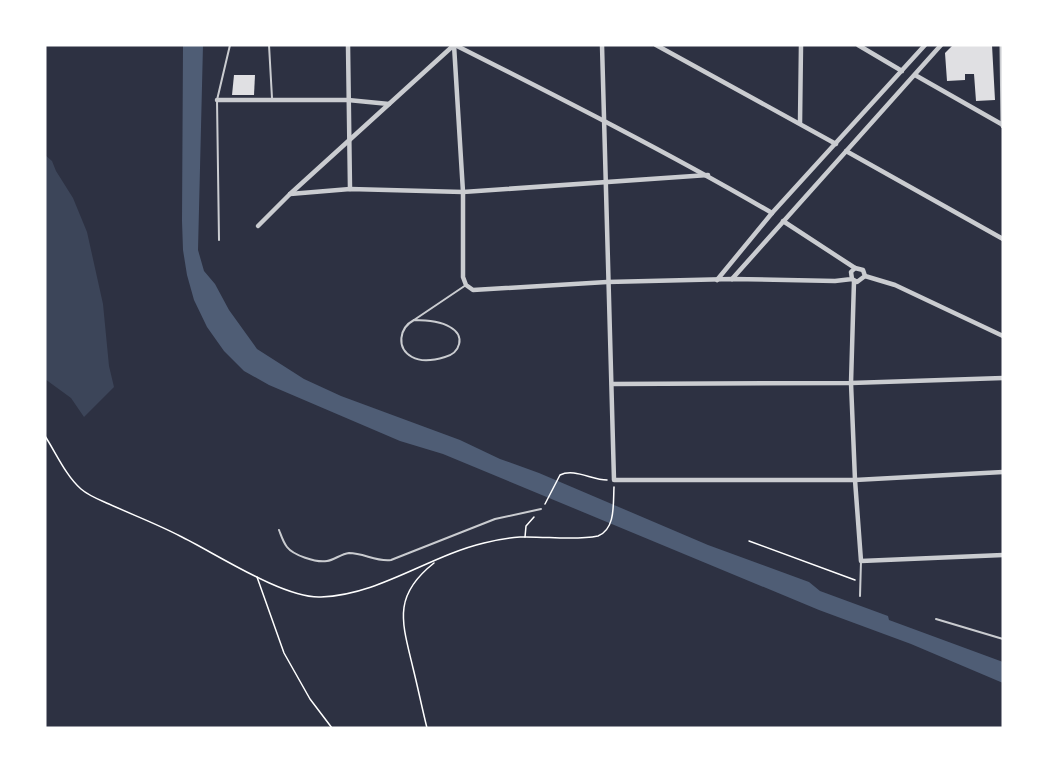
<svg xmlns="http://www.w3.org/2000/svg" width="1048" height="773" font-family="Jost,sans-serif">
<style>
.green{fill:#3c4559}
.water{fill:#4f5d75}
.building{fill:#e0e0e3}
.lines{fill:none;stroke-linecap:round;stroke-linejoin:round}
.path{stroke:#fff;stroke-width:1.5}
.service{stroke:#caccd0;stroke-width:2}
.minor{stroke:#caccd0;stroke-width:4.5}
.tertiary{stroke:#caccd0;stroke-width:5}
</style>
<rect width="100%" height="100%" fill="#2d3142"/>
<!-- green -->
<path class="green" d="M45,155L52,161L56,171L73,198L87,232L103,304L109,366L114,387L84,417L71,398L45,379Z"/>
<!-- water -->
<path class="water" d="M183,45H203L198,250L204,271L215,284L229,310L257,349L304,379L341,396L460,440L500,459L539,473L708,545L809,582L820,591L888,616L889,620L1003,662V683L911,644L819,610L443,454L400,441L269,385L244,371L224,351L207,327L194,300L187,275L183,250L182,221Z"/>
<!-- building -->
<g class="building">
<path d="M953,45H992L995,100L976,101L974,74H965V80L947,81L945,53Z"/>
<path d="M234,75H255L254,95H232Z"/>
</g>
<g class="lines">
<!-- path -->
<g class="path">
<path d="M45,436C56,453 66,476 81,489C89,496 100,500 109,504C133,515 157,524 180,536C215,553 284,599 321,597C379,595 429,556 484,543C496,540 508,538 520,537C546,536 573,541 598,536C616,529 613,503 614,487"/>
<path d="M545,504L560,475C574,468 592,480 607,480"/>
<path d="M525,537L526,526L534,517"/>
<path d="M749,541L855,580"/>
<path d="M257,577L284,653L310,699L332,728"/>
<path d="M427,728C422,708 418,688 413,668C402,622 392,596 434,563"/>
</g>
<!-- service -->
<g class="service">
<path d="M269,45L272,98"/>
<path d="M219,240L217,100L230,45"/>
<path d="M414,320C425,320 440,321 450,327C466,336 460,353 445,357C435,360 421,362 412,357C396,348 399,328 414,320Z"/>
<path d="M414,320L466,285"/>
<path d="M279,530C281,535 283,542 287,547C293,555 316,563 327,561C334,560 341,554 349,553C364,553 376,562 391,560L495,519L541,509"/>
<path d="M860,596L861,561"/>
<path d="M936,619L1003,639"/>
</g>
<!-- minor -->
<g class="minor">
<path d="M348,45L350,189"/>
<path d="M454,45L463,192V277L466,285L473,290L607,282L732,279L835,281L852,279L857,282L865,276L863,270L855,268L851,272L852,279"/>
<path d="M455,45C562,99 669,153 772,213"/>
<path d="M602,45L614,480H855L1003,472"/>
<path d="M656,45L836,144"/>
<path d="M858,45L902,71"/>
<path d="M915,75L1003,125"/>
<path d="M217,100H348L389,104"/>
<path d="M800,123L801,45"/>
<path d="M846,151L1003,239"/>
<path d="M290,194L350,189L463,192L708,175"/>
<path d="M783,221L855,268"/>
<path d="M258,226L290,194L454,45"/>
<path d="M865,276L895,285L1003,336"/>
<path d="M732,279L941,45"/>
<path d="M717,280L772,213L925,45"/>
<path d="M854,281L851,383L855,480L861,561L1003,555"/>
<path d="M612,384L851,383L1003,378"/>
</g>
<!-- tertiary -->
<path class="tertiary" d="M1002,45L1003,126"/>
</g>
<!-- border -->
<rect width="1048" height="773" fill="none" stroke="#ffffff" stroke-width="93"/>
</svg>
